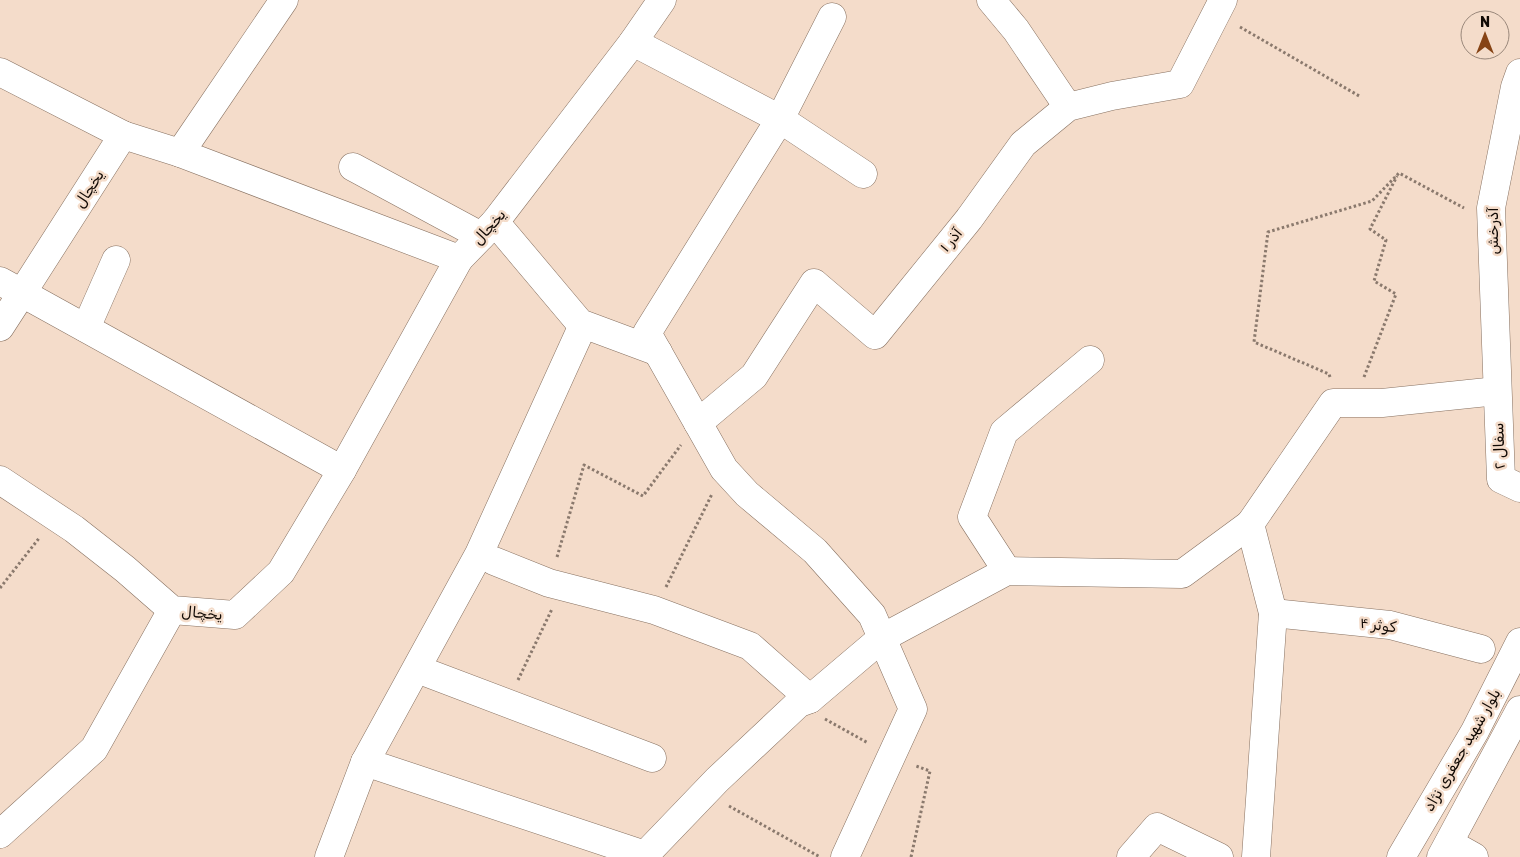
<svg xmlns="http://www.w3.org/2000/svg" width="1520" height="857" font-family="Rubik,Cairo,sans-serif">
<style>
.lines{fill:none;stroke-linecap:round;stroke-linejoin:round}
.minor-casing{stroke:#877161;stroke-width:29}
.major-casing{stroke:#877161;stroke-width:29}
.path{stroke:#8a796d;stroke-width:3;stroke-dasharray:2.5 2.5;stroke-linecap:butt}
.minor{stroke:#fff;stroke-width:28}
.major{stroke:#fff;stroke-width:28}
.labels{text-anchor:middle;stroke-width:5;stroke-linejoin:round;paint-order:stroke}
.street-label{font-size:15px;fill:#120a05;stroke:#f4dcca}
</style>
<rect width="100%" height="100%" fill="#f4dcca"/>
<g class="lines">
<defs>
<g id="minor">
<path d="M284,0L180,153L459,259"/>
<path d="M991,0L1016,30L1068,107"/>
<path d="M832,17L780,119L647,333L724,469L747,494L815,551L872,615L913,709L845,857"/>
<path d="M633,42L780,119L863,174"/>
<path d="M0,72L123,135"/>
<path d="M1520,73L1515,87L1491,208L1501,479L1520,488"/>
<path d="M180,153L123,135L22,293L342,470L459,259L495,222L633,42L662,0"/>
<path d="M353,167L481,236"/>
<path d="M495,222L580,323L658,352"/>
<path d="M0,281L22,293L0,327"/>
<path d="M583,325L479,554L365,762L645,855L717,780L799,703L810,699L882,638L1007,571L1182,574L1250,524"/>
<path d="M86,328L116,260"/>
<path d="M698,423L754,376L814,283L875,335L969,219L1023,144L1068,107L1112,96L1180,84L1223,0"/>
<path d="M0,480L74,529L125,569L172,610L235,615L281,572L342,470"/>
<path d="M494,561L549,583L654,610L750,646L810,699"/>
<path d="M1007,571L972,517L1004,432L1090,360"/>
<path d="M1273,613L1390,625L1481,649"/>
<path d="M417,669L652,758"/>
<path d="M0,834L94,749L172,610"/>
<path d="M1449,843L1474,857"/>
<path d="M329,857L365,762"/>
<path d="M1131,857L1157,827L1219,857"/>
<path d="M1256,857L1273,613L1250,524L1333,403H1382L1497,391"/>
</g>
<g id="major">
<path d="M1401,857L1475,731L1520,642"/>
<path d="M1441,857L1520,710"/>
</g>
</defs>
<!-- minor casing -->
<use href="#minor" class="minor-casing"/>
<!-- major casing -->
<use href="#major" class="major-casing"/>
<!-- path -->
<g class="path">
<path d="M1240,27L1361,97"/>
<path d="M1330,377L1329,374L1254,342L1268,232L1372,201L1399,173L1464,208"/>
<path d="M1364,377L1396,294L1374,281L1386,240L1370,229L1397,176"/>
<path d="M557,557L584,465L643,496L681,445"/>
<path d="M666,587L712,494"/>
<path d="M0,588L40,537"/>
<path d="M518,680L552,609"/>
<path d="M825,719L868,743"/>
<path d="M729,806L820,857"/>
<path d="M911,857L930,771L916,766"/>
</g>
<!-- minor -->
<use href="#minor" class="minor"/>
<!-- major -->
<use href="#major" class="major"/>
</g>
<g class="labels">
<!-- street labels -->
<g class="street-label">
<text transform="translate(89 189) rotate(-57)" y="5">یخچال</text>
<text transform="translate(489 227) rotate(-48)" y="5">یخچال</text>
<text transform="translate(1493 231) rotate(-90)" y="5">آذرخش</text>
<text transform="translate(951 240) rotate(-50)" y="5">آذر ۱</text>
<text transform="translate(1499 446) rotate(-92)" y="5">سفال ۲</text>
<text transform="translate(202 613) rotate(5)" y="5">یخچال</text>
<text transform="translate(1378 625) rotate(8)" y="5">کوثر ۴</text>
<text transform="translate(1462 750) rotate(-60)" y="5">بلوار شهید جعفری نژاد</text>
</g>
</g>
<!-- north arrow -->
<g transform="translate(1485 35)"><circle r="24" fill="#f4dcca" stroke="#9a887b"/>
<path d="M0-4L9 19L0 12L-9 19Z" fill="#864315"/>
<text y="-8" font-size="14" font-weight="bold" text-anchor="middle" fill="#120a05">N</text>
</g>
</svg>
